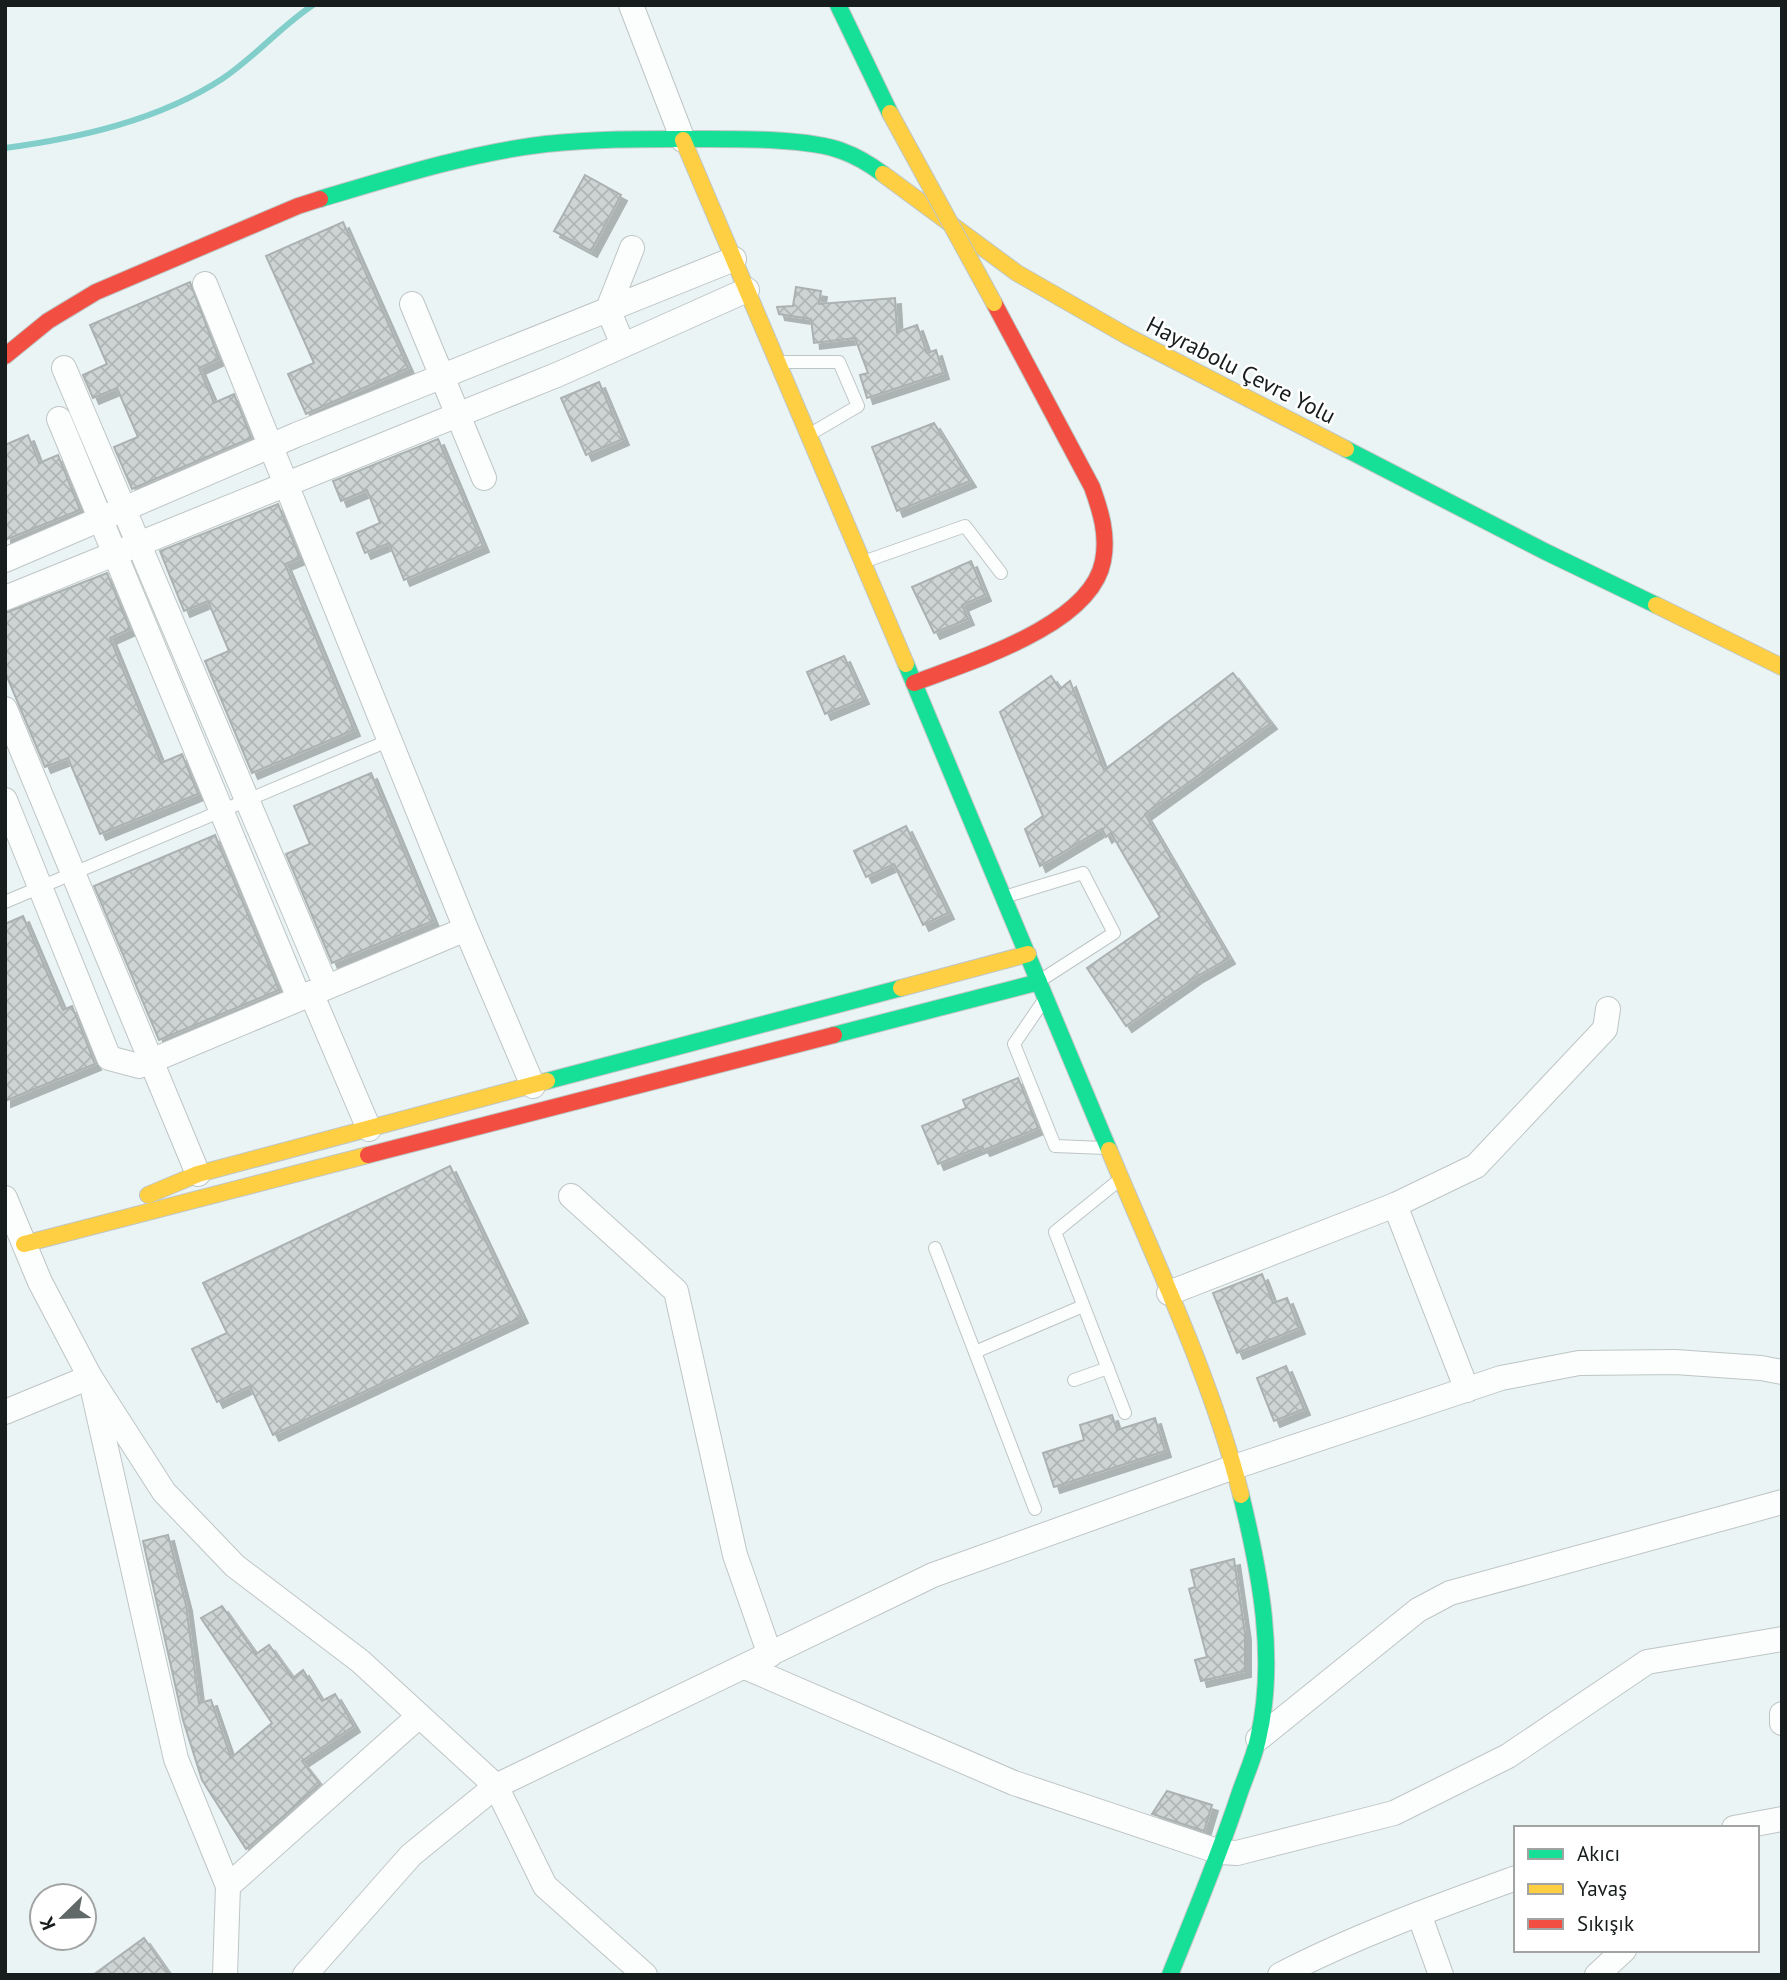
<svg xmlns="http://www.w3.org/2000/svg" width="1787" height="1980" font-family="'PT Sans',sans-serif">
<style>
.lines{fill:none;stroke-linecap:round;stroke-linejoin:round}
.stream{stroke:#81cecb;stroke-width:6}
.building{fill:url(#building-cross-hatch);stroke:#abb1b1;stroke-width:2;filter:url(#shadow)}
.lane-casing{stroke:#bec5c5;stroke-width:14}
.street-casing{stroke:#bec5c5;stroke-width:26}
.fast-casing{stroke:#bec5c5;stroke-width:18}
.slow-casing{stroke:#bec5c5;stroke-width:18}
.jam-casing{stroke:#bec5c5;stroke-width:18}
.lane{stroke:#fcfdfd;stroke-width:12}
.street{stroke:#fcfdfd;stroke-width:24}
.fast{stroke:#16e098;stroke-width:16}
.slow{stroke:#ffcf43;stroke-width:16}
.jam{stroke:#f24e42;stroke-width:16}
.slow-bridge-casing{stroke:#bec5c5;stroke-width:18;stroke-linecap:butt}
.slow-bridge{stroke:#ffcf43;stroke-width:16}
.labels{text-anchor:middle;stroke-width:5;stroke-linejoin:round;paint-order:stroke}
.street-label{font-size:23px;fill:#171c1c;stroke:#fff}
</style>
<defs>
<pattern id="building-cross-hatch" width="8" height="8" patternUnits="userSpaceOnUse" patternTransform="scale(1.75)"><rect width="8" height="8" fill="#cdd4d4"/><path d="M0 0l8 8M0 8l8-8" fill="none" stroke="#afb5b5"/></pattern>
<filter id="shadow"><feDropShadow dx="6" dy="6" stdDeviation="0" flood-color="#0004"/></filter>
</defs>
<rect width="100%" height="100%" fill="#ebf4f4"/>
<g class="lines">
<!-- stream -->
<path class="stream" d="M5,148C80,138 159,120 222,79C255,57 280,27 313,5"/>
</g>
<!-- building -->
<g class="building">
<path d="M585,175L621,195L591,251L554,231Z"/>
<path d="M343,222L408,368L306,414L288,374L314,363L266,256Z"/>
<path d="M190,282L219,359L199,368L214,403L234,394L251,438L132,489L114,447L138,437L117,388L93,398L83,375L107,364L90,325Z"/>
<path d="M796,287L821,291L819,304L895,298L897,332L917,325L927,353L936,350L943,373L867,398L860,375L868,373L855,338L814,343L811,319L779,314L777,307L793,306Z"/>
<path d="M599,382L623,439L586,455L561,398Z"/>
<path d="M934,423L970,481L897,511L872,447Z"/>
<path d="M28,435L39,463L58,455L80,510L5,540V445Z"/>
<path d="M438,439L483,546L404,580L389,543L365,553L357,533L380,523L367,490L341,501L333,481Z"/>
<path d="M278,504L300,558L285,564L354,730L252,773L205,661L229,651L208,601L184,611L160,551Z"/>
<path d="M971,561L985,595L962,605L968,619L934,633L912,587Z"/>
<path d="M107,573L130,629L110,638L161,763L182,754L198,794L100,834L68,758L45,767L5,672V613Z"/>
<path d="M844,656L863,698L825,714L807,672Z"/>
<path d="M1233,673L1271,723L1145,814L1229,958L1196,977L1126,1026L1087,968L1160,917L1111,833L1106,837L1102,829L1040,866L1025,829L1043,816L1000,712L1051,676L1060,689L1070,681L1104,770Z"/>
<path d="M371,773L433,921L332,963L286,854L310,844L294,806Z"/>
<path d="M906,826L948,913L923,925L894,864L866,877L854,851Z"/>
<path d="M215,835L279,990L159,1040L94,886Z"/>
<path d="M23,916L63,1010L72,1006L95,1064L5,1101V924Z"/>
<path d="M1018,1078L1038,1128L984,1150L982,1146L938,1164L922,1126L966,1108L963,1100Z"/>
<path d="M450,1166L522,1317L273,1435L250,1386L217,1402L192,1349L227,1333L203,1283Z"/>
<path d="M1262,1274L1273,1303L1287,1298L1299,1328L1237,1353L1213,1293Z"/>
<path d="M1286,1366L1304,1409L1274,1421L1257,1378Z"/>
<path d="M1112,1415L1117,1430L1155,1418L1165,1451L1054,1487L1043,1453L1084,1440L1080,1425Z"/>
<path d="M168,1535L186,1605L199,1703L211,1700L231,1758L272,1723L201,1618L222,1606L256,1654L269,1645L293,1678L303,1670L322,1701L335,1694L354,1726L302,1761L320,1784L246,1849L202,1780L183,1720L143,1541Z"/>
<path d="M1234,1559L1245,1634V1671L1201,1681L1195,1660L1207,1657L1189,1589L1195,1587L1191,1570Z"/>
<path d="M1167,1791L1212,1805L1204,1831L1152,1814Z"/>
<path d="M144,1938L170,1975H93Z"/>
</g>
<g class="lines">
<defs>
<g id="lane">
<path d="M780,362H839L858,406L812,433"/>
<path d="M863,562L965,526L1001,573"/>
<path d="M1004,897L1083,873L1114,933L1041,980"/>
<path d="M5,902L390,740"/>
<path d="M1042,1003L1014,1044L1055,1146L1105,1148"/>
<path d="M1118,1181L1055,1232L1125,1413"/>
<path d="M935,1248L1035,1509"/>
<path d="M975,1352L1083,1306"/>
<path d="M1074,1380L1108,1368"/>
</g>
<g id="street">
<path d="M631,5L683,140"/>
<path d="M205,284L466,929L533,1086"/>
<path d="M412,304L484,478"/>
<path d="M623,345L608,309L632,248"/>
<path d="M64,368L326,986"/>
<path d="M59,419L299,998"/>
<path d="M5,560L296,435L734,259"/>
<path d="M5,598L559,374L747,290"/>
<path d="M5,709L198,1174"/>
<path d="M5,800L109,1058L139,1066L466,929"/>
<path d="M311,993L369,1129"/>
<path d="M571,1196L676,1291L735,1555L770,1655"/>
<path d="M5,1198L40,1282L90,1377L164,1492L235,1566L360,1661L496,1786L545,1886L645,1975"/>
<path d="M1395,1205L1467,1390"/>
<path d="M1169,1293L1395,1205L1476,1166L1605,1029L1608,1009"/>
<path d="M5,1412L90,1377L176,1759L228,1886L225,1975"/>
<path d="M745,1667L1014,1783L1220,1852L1237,1853L1394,1813L1508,1756L1647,1662L1782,1639"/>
<path d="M1782,1714V1723"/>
<path d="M1258,1739L1418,1610L1450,1593L1782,1502"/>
<path d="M1734,1828L1782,1819"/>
<path d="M228,1886L419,1716"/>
<path d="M1419,1914L1441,1975"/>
<path d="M305,1975L411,1855L496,1786L933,1575L1234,1467L1501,1378L1579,1363L1675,1362L1761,1368L1782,1372"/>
<path d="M1280,1975C1355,1936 1436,1907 1516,1878"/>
<path d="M1597,1975L1624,1950"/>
</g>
<g id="fast">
<path d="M838,5L890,113"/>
<path d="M320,199C394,177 469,153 546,144C601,138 655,139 710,139C744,139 811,139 842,151C856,156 871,165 883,174"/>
<path d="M1346,449L1546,552L1656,605"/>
<path d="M906,664L1109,1150"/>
<path d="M834,1035L1039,982"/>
<path d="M547,1081L901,988"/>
<path d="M1170,1975C1194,1915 1219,1856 1239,1795C1245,1777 1254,1758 1258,1739C1277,1659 1260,1573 1241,1495"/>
</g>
<g id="slow">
<path d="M683,140L906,664"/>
<path d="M883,174L1017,273L1127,336L1346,449"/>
<path d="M1656,605L1782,667"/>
<path d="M901,988L1028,954"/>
<path d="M1109,1150C1155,1261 1212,1379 1241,1495"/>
<path d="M148,1195L198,1174L547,1081"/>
<path d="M24,1244L368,1155"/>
</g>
<g id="jam">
<path d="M5,356L48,321L96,292L298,206L320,199"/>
<path d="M914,683C968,662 1091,626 1103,561C1108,535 1101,512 1092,487L994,303"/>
<path d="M368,1155L834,1035"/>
</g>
</defs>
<!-- lane casing -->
<use href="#lane" class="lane-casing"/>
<!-- street casing -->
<use href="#street" class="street-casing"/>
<!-- fast casing -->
<use href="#fast" class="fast-casing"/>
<!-- slow casing -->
<use href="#slow" class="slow-casing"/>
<!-- jam casing -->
<use href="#jam" class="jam-casing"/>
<!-- lane -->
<use href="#lane" class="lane"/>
<!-- street -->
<use href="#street" class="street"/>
<!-- fast -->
<use href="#fast" class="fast"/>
<!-- slow -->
<use href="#slow" class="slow"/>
<!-- jam -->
<use href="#jam" class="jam"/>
<defs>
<path id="slow-bridge" d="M890,113L994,303"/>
</defs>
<!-- slow-bridge casing -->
<use href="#slow-bridge" class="slow-bridge-casing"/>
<!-- slow-bridge -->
<use href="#slow-bridge" class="slow-bridge"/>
</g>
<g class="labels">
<!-- street labels -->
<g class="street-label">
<text transform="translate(1241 370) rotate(27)" y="8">Hayrabolu Çevre Yolu</text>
</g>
</g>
<!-- border -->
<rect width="1787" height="1980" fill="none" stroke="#171c1c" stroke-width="14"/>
<!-- legend -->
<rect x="1514" y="1826" width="245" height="126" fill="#ffffff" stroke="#a2a4a4" stroke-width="2"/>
<rect x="1528" y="1849" width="35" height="10" fill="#16e098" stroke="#a2a4a4" stroke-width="2"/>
<text x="1577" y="1861" font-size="21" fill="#171c1c">Akıcı</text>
<rect x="1528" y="1884" width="35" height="10" fill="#ffcf43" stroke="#a2a4a4" stroke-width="2"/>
<text x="1577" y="1896" font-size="21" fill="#171c1c">Yavaş</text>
<rect x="1528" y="1919" width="35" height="10" fill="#f24e42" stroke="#a2a4a4" stroke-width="2"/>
<text x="1577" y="1931" font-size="21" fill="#171c1c">Sıkışık</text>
<!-- north arrow -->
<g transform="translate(63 1917) rotate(247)"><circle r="33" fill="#ffffff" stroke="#a2a4a4" stroke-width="2"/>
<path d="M0-5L12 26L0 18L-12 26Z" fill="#616868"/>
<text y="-10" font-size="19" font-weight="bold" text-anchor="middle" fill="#171c1c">K</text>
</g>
</svg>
